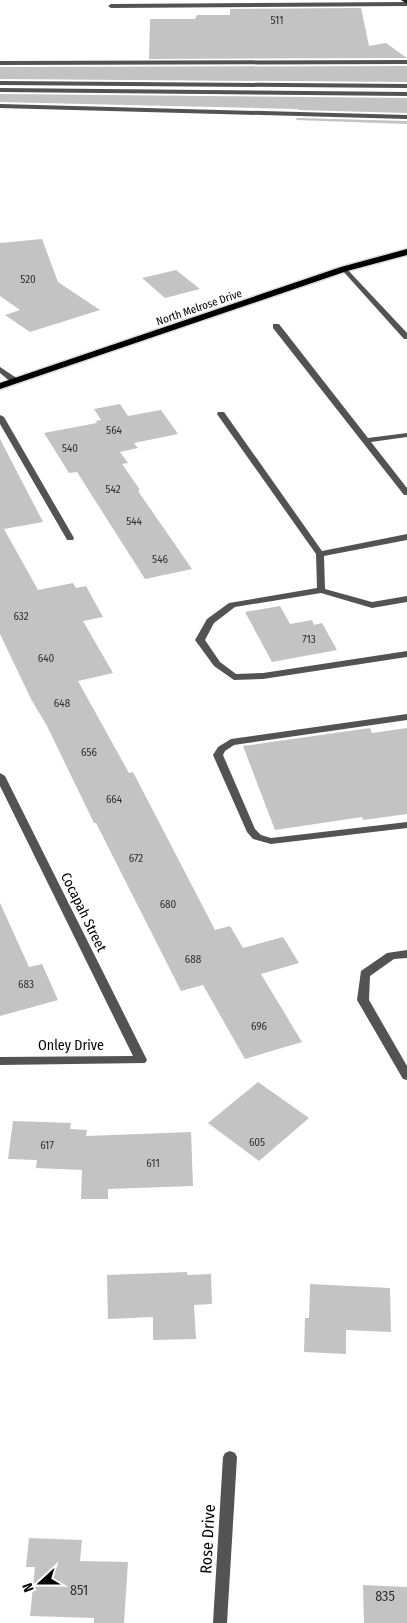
<svg xmlns="http://www.w3.org/2000/svg" width="407" height="1623" font-family="'Fira Sans Condensed',sans-serif">
<style>
.building{fill:#c3c3c3}
.lines{fill:none;stroke-linecap:round;stroke-linejoin:round}
.primary-casing{stroke:#dbdbdb;stroke-width:3}
.service{fill:#535353;fill-rule:evenodd}
.minor{fill:#535353;fill-rule:evenodd}
.secondary{fill:#202020;fill-rule:evenodd}
.primary{fill:#000;fill-rule:evenodd}
.labels{text-anchor:middle;stroke-width:4.5;stroke-linejoin:round;paint-order:stroke}
.number-label{font-size:11px;fill:#313131}
.far-street-label{font-size:11px;fill:#000;stroke:#fff}
.street-label{font-size:14px;fill:#000;stroke:#fff}
.near-number-label{font-size:14px;fill:#313131}
.near-street-label{font-size:16px;fill:#000;stroke:#fff}
</style>
<rect width="100%" height="100%" fill="#fff"/>
<!-- building -->
<g class="building">
<path d="M361,8L369,46L386,43L407,58L149,59L150,19H195L197,15H230V9Z"/>
<path d="M407,66V82L0,79V67Z"/>
<path d="M0,94L407,98V113L298,110V109L0,102Z"/>
<path d="M297,118L407,121V124L296,120Z"/>
<path d="M42,239L58,282L100,310L30,332L5,315L20,310L0,296V243Z"/>
<path d="M176,270L200,289L165,298L142,278Z"/>
<path d="M120,404L128,416L161,410L178,434L134,443L138,448L120,452L128,463L122,464L140,490L138,491L192,569L145,579L77,472L69,473L44,433L97,423L96,421L101,420L94,409Z"/>
<path d="M0,439L43,522L4,529L38,590L73,583L76,588L86,586L103,617L83,621L113,673L78,681L129,773L133,772L215,930L230,926L243,948L283,937L299,963L261,974L302,1042L245,1059L203,985L181,991L96,823H94L47,726L31,699L0,634Z"/>
<path d="M280,606L290,624L312,620L314,625L322,623L337,650L272,662L245,612Z"/>
<path d="M370,728L372,733L407,728V814L363,820L362,817L275,830L243,746Z"/>
<path d="M0,903L29,967L42,964L58,1000L0,1016Z"/>
<path d="M258,1082L309,1118L259,1161L208,1123Z"/>
<path d="M13,1121L71,1123L70,1129L87,1130L86,1136L191,1132L193,1186L108,1189V1199H81L82,1170L36,1168L37,1160L8,1159Z"/>
<path d="M187,1272V1275L211,1274L212,1304L194,1305L196,1339L153,1340V1317L108,1319L107,1275Z"/>
<path d="M310,1284L390,1288L391,1332L346,1330V1354L304,1352L305,1318H309Z"/>
<path d="M29,1538L82,1540L80,1561L128,1562L124,1623H94V1618L30,1616L35,1567H26Z"/>
<path d="M363,1585L407,1587V1623H364Z"/>
</g>
<g class="lines">
<defs>
<path id="primary" d="M407,249V255L347,271L0,389V383L341,267Z"/>
</defs>
<!-- primary casing -->
<use href="#primary" class="primary-casing"/>
<!-- service -->
<g class="service">
<path d="M407,2V6L111,8L108,6L111,4Z"/>
<path d="M407,60V64L0,65V61Z"/>
<path d="M0,81L407,84V88L0,85Z"/>
<path d="M0,88L407,92V96L0,92Z"/>
<path d="M0,104L407,115V119L0,108Z"/>
<path d="M218,412H224L322,551L407,534V540L324,556L325,589L372,602L407,596V602L372,608L321,593L235,607L214,623L205,640L220,662L236,674L263,673L407,651V657L263,679L234,680L214,666L195,640L207,619L229,603L317,588L316,554L217,414Z"/>
<path d="M0,415L4,417L74,538L73,540H67L66,538L0,424Z"/>
<path d="M407,714V720L234,745L225,751L223,755L255,829L261,835L271,838L407,822V828L271,844L253,839L247,832L213,755L218,747L231,739Z"/>
<path d="M407,950V958L394,959L370,976L369,1000L407,1066V1080L403,1079L357,1000L361,971L387,953Z"/>
</g>
<!-- minor -->
<g class="minor">
<path d="M342,268H346L407,333V339H404L342,270Z"/>
<path d="M273,324H279L368,438L407,433V437L371,442L407,488V495H404L273,328Z"/>
<path d="M0,367L18,379V383H12L0,373Z"/>
<path d="M0,773L5,776L147,1060L145,1063L0,1065V1057L133,1056L0,786Z"/>
<path d="M230,1451L235,1453L237,1457L227,1623H213L223,1457L225,1453Z"/>
</g>
<!-- secondary -->
<path class="secondary" d="M401,0H407V4Z"/>
<!-- primary -->
<use href="#primary" class="primary"/>
</g>
<g class="labels">
<!-- number labels -->
<g class="number-label">
<text x="277" y="24">511</text>
<text x="28" y="283">520</text>
<text x="114" y="434">564</text>
<text x="70" y="452">540</text>
<text x="113" y="493">542</text>
<text x="134" y="525">544</text>
<text x="160" y="563">546</text>
<text x="21" y="620">632</text>
<text x="309" y="643">713</text>
<text x="46" y="662">640</text>
<text x="62" y="707">648</text>
<text x="89" y="756">656</text>
<text x="114" y="803">664</text>
<text x="136" y="862">672</text>
<text x="168" y="908">680</text>
<text x="193" y="963">688</text>
<text x="26" y="988">683</text>
<text x="259" y="1030">696</text>
<text x="257" y="1146">605</text>
<text x="47" y="1149">617</text>
<text x="153" y="1167">611</text>
</g>
<!-- far-street labels -->
<g class="far-street-label">
<text transform="translate(199 307) rotate(-19)" y="4">North Melrose Drive</text>
</g>
<!-- street labels -->
<g class="street-label">
<text transform="translate(84 912) rotate(64)" y="5">Cocapah Street</text>
<text x="71" y="1050">Onley Drive</text>
</g>
<!-- near-number labels -->
<g class="near-number-label">
<text x="79" y="1595">851</text>
<text x="385" y="1601">835</text>
</g>
<!-- near-street labels -->
<g class="near-street-label">
<text transform="translate(207 1539) rotate(-87)" y="6">Rose Drive</text>
</g>
</g>
<!-- north arrow -->
<g transform="translate(40 1583) rotate(249)" stroke="#ffffff" stroke-width="4" paint-order="stroke">
<path d="M0-4L9 19L0 12L-9 19Z" fill="#000000"/>
<text y="-8" font-size="14" font-weight="bold" text-anchor="middle" fill="#000000">N</text>
</g>
</svg>
